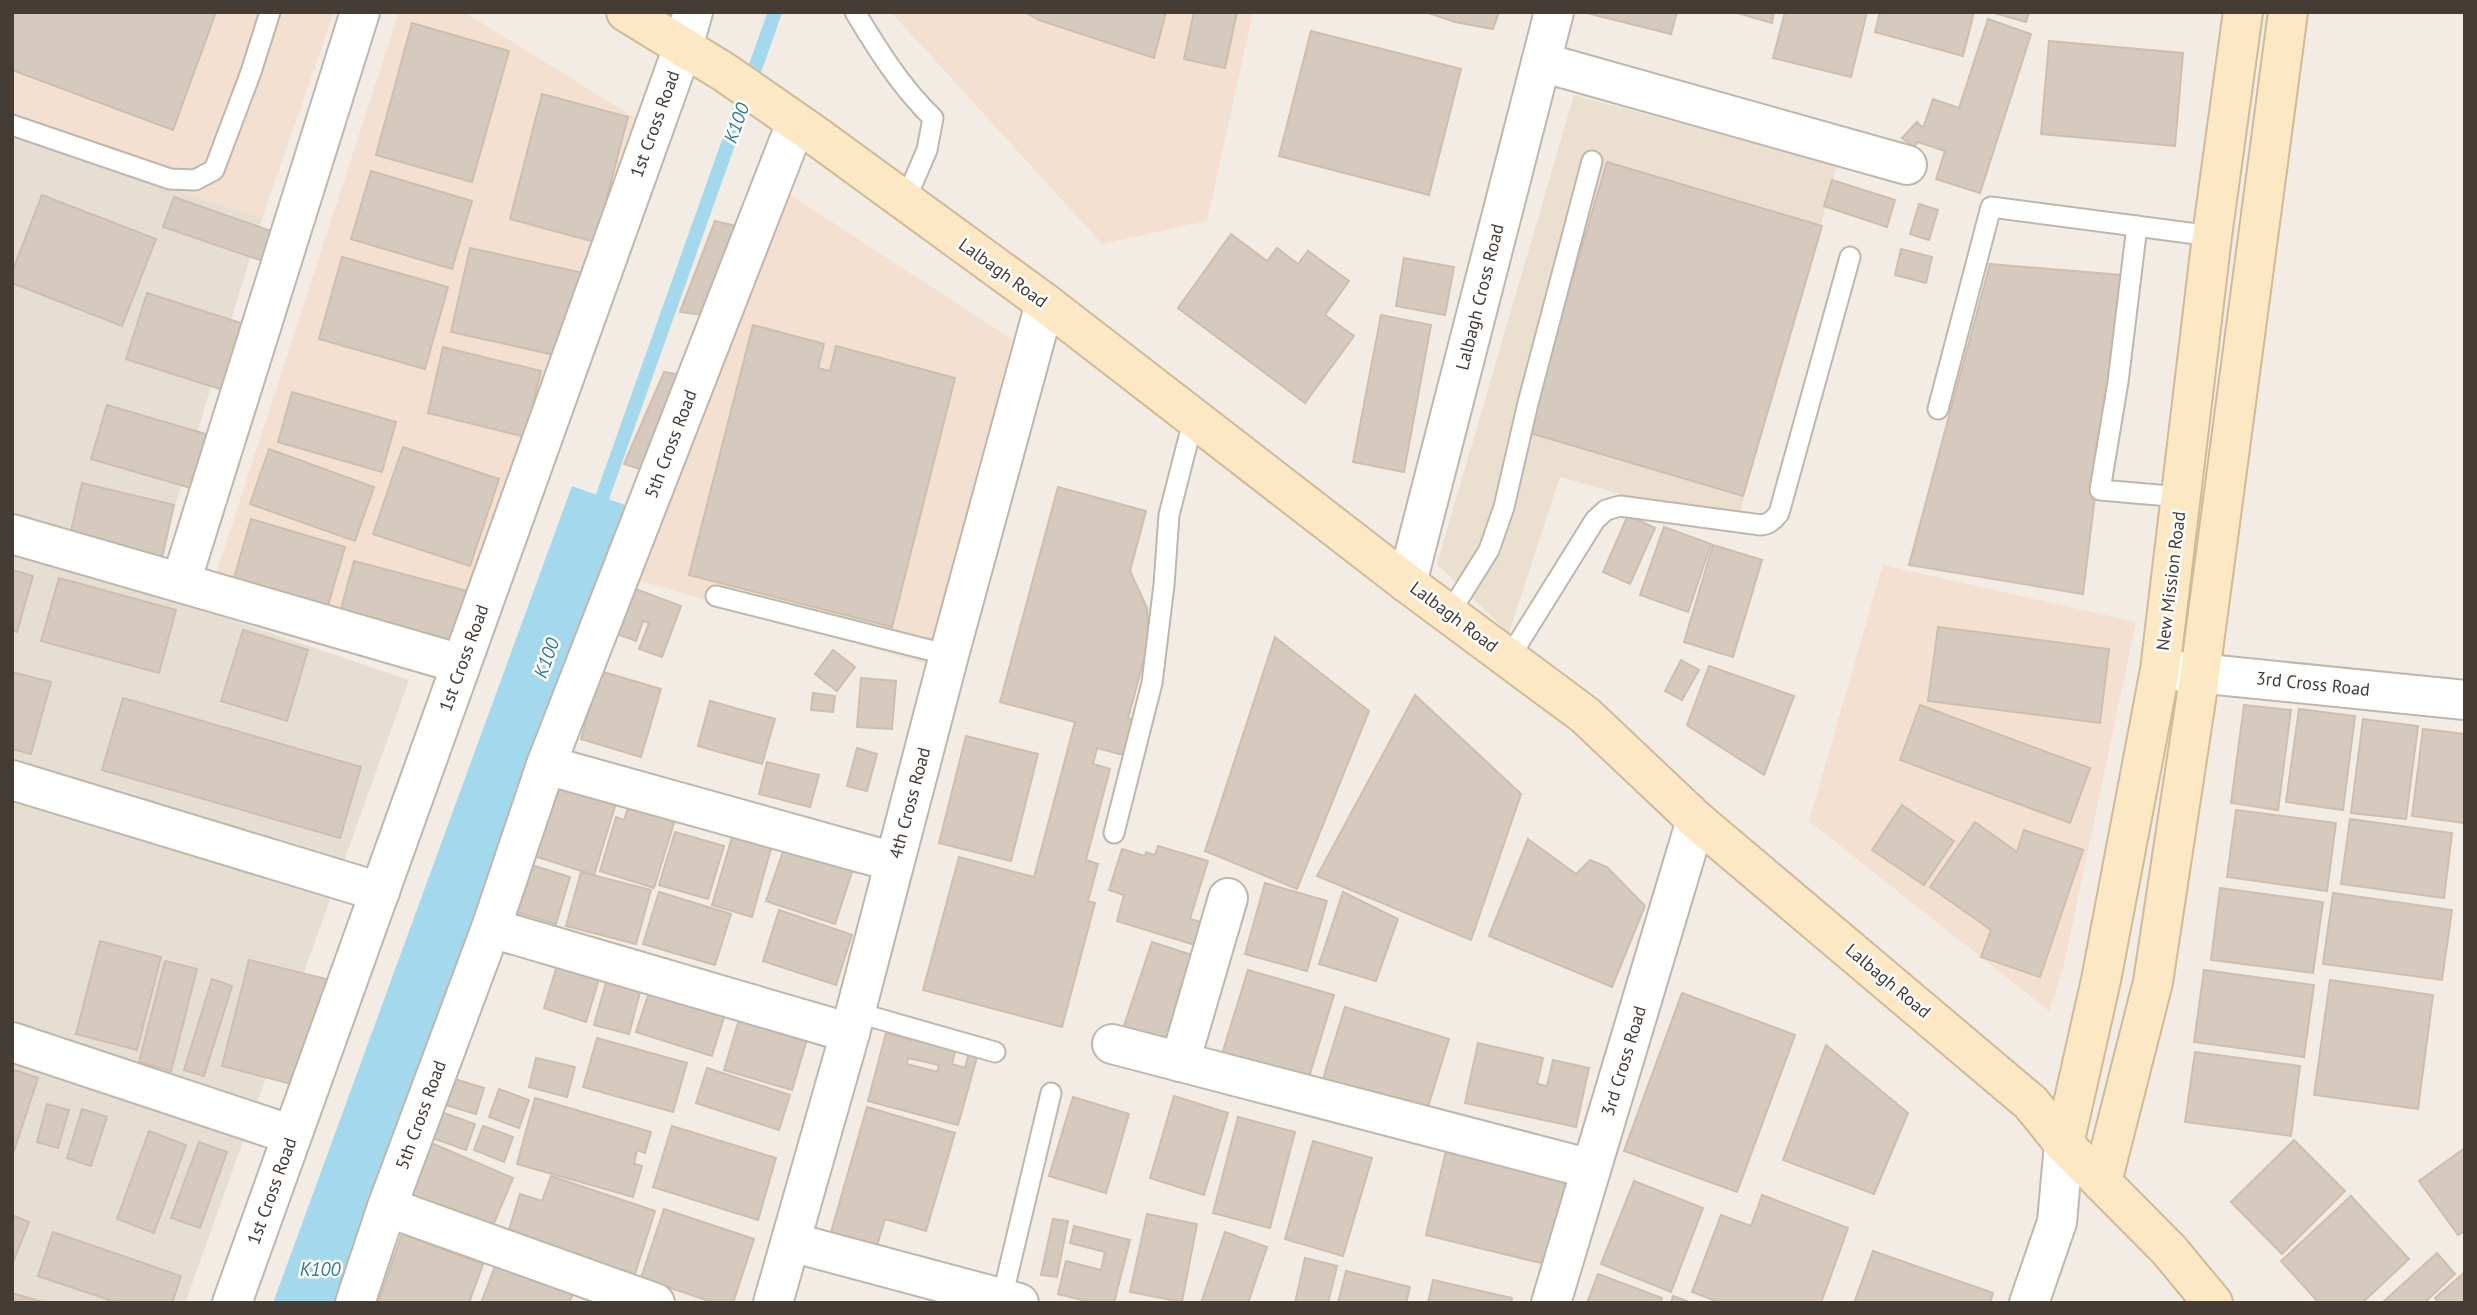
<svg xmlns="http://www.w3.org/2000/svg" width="2477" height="1315" font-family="'PT Sans',sans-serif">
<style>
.residential{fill:#e6ded3}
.commercial{fill:#f3e0d1}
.education{fill:#ebe0cf}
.water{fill:#a3d8ed}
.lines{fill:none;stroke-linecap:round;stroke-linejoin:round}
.stream{stroke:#a3d8ed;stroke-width:14}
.building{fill:#d6cabe;stroke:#cdbeaf;stroke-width:2;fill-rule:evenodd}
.lane-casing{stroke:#c0b6ab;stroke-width:23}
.street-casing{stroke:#c0b6ab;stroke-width:42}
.secondary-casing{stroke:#d0ba97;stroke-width:42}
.lane{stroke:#fff;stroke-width:19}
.street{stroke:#fff;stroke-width:38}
.secondary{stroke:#fce8c5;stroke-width:38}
.labels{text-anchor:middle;stroke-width:5;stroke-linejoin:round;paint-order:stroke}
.street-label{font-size:18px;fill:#443c35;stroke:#fff}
.water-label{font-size:19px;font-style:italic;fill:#307b9c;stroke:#fff}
</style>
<rect width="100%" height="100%" fill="#f2ece5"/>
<!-- residential -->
<path class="residential" d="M12,137L262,218L149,592L409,680L185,1303H12Z"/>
<!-- commercial -->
<g class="commercial">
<path d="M12,12H334L262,218L12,137Z"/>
<path d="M399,12H464L637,119L448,656L215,577Z"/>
<path d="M891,12H1253L1207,221L1102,244Z"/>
<path d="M786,192L1013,340L926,664L627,577Z"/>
<path d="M1883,565L2136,622L2063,969L2049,1011L1809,821Z"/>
</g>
<!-- education -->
<path class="education" d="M1574,95L1837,166L1736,526L1560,477L1509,633L1437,564Z"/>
<!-- water -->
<path class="water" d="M572,486L625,505L503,831L342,1303H273Z"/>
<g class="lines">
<!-- stream -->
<path class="stream" d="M596,515L775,12"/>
</g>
<!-- building -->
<g class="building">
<path d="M12,12H216L173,130L12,70Z"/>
<path d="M1025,12H1166L1154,58L1039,20Z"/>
<path d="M1194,12H1237L1225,68L1184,59Z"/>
<path d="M1426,12H1499L1493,29L1455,22Z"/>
<path d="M1583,12H1677L1671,34Z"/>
<path d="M1734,12H1774L1772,23Z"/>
<path d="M1785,12H1867L1851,77L1773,58Z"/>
<path d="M1880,12H1974L1963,56L1875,32Z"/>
<path d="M1991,12H2029L2026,22Z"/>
<path d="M1988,19L2031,34L1980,193L1936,179L1945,151L1918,142L1913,147L1902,138L1917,122L1923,128L1933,99L1959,108Z"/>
<path d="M412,23L509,51L472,182L376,155Z"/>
<path d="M1311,31L1461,69L1429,195L1279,156Z"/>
<path d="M2049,41L2183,53L2175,146L2041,134Z"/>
<path d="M542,94L628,117L595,242L510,219Z"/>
<path d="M1607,162L1822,226L1743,496L1527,432Z"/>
<path d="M371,171L472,201L452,269L351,239Z"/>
<path d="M1832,180L1895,200L1887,227L1824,206Z"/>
<path d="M42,195L156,239L122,326L12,283V272Z"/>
<path d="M174,197L274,232L263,261L163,227Z"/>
<path d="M1919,204L1938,210L1929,240L1910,234Z"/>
<path d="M715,221L736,226L711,316L680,312Z"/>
<path d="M1231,234L1267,261L1277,248L1298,264L1308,251L1349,281L1325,315L1354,336L1305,403L1178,308Z"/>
<path d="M470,248L583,273L564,357L451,332Z"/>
<path d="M1901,249L1932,257L1926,283L1895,275Z"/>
<path d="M342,257L448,287L425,369L319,339Z"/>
<path d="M1404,258L1454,267L1445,315L1396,306Z"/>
<path d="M1990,264L2122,275L2083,594L1909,565Z"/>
<path d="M147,293L247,325L226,391L126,359Z"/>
<path d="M1381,315L1431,325L1404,472L1353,462Z"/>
<path d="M753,325L824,344L818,368L830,371L836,346L955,378L892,627L689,575Z"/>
<path d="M443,347L541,371L525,437L428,413Z"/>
<path d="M664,372L683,375L646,471L624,464Z"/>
<path d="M292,392L396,422L382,472L278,442Z"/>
<path d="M107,405L209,435L194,489L91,459Z"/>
<path d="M403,447L499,479L470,566L373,534Z"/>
<path d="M269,449L374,487L355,541L250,504Z"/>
<path d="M82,483L174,505L162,558L70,536Z"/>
<path d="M1058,487L1146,511L1130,571L1147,608L1149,641L1128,718L1136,721L1127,756L1097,748L1093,764L1110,769L1086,860L1098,864L1088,901L1095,903L1062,1027L923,990L959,857L1034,877L1075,722L1000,702Z"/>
<path d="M1628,515L1655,528L1630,584L1603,572Z"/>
<path d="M251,519L345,547L326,612L232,585Z"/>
<path d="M1664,527L1711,544L1688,612L1640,595Z"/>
<path d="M1713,545L1762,560L1733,657L1684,642Z"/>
<path d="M354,561L467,591L452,651L338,620Z"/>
<path d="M12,570L33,576L17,632L12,630Z"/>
<path d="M59,578L176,610L159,673L41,641Z"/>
<path d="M633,588L681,606L662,657L639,649L649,623L643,621L636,641L617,634Z"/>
<path d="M1938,627L2109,649L2100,723L1928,701Z"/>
<path d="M243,630L308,650L287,721L221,701Z"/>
<path d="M1275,637L1369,711L1297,889L1205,851Z"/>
<path d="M833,650L855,667L837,691L815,674Z"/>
<path d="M1681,660L1699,670L1682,700L1665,691Z"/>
<path d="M1709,666L1794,696L1764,775L1687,725Z"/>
<path d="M600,671L661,689L641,757L581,739Z"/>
<path d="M12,672L51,682L31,754L12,749Z"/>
<path d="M861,678L896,681L892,729L857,727Z"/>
<path d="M813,693L835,696L833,712L811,710Z"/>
<path d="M1415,695L1521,794L1471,940L1317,876Z"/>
<path d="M123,698L361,767L340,838L102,770Z"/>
<path d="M710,701L775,719L762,764L698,746Z"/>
<path d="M1920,705L2090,768L2070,823L1900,760Z"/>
<path d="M2244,705L2291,710L2278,810L2231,803Z"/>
<path d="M2299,709L2355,716L2343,810L2286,802Z"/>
<path d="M2363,719L2418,726L2406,819L2351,813Z"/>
<path d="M2423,729L2465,734V823L2412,816Z"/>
<path d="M966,736L1038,754L1011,861L939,843Z"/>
<path d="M857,748L877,754L867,791L847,786Z"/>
<path d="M767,762L819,775L810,807L759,794Z"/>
<path d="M545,778L617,800L594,875L522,852Z"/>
<path d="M631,799L677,813L654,888L600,871L616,817L624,820Z"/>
<path d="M1902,805L1954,841L1924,885L1872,850Z"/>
<path d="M2236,810L2336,823L2327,891L2227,877Z"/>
<path d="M2350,819L2452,833L2444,898L2341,884Z"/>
<path d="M1975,822L2017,852L2024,830L2083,850L2040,977L1981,957L1991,930L1930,887Z"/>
<path d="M675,832L724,846L708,899L659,885Z"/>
<path d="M733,834L772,845L752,917L712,905Z"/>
<path d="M1528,839L1576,874L1590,860L1607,867L1645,906L1612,987L1489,936Z"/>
<path d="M787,840L855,863L835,924L766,901Z"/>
<path d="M1158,846L1208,861L1190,919L1205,923L1198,946L1117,921L1124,895L1109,890L1122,849L1145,856L1146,852L1155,855Z"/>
<path d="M525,863L570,877L556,924L510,910Z"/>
<path d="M581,872L651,890L636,944L566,926Z"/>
<path d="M1265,883L1327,901L1307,971L1245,954Z"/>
<path d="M2220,888L2323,902L2313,973L2211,960Z"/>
<path d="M659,892L731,914L715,965L643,944Z"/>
<path d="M1343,892L1398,919L1376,981L1319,964Z"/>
<path d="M2333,893L2452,910L2442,980L2323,964Z"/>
<path d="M779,910L852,935L836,985L763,961Z"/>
<path d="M100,941L161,957L137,1050L76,1034Z"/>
<path d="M1152,942L1198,957L1170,1042L1124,1026Z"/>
<path d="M560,956L602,969L586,1022L544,1008Z"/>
<path d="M249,960L330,980L303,1087L222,1066Z"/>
<path d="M165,961L197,969L171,1071L139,1062Z"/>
<path d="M1248,970L1334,995L1308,1080L1222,1054Z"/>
<path d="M2204,970L2314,985L2304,1057L2194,1042Z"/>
<path d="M609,972L643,981L629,1034L594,1025Z"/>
<path d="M212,979L232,986L204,1076L184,1070Z"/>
<path d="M2330,980L2433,995L2418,1109L2314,1095Z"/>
<path d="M652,983L727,1007L712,1056L636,1032Z"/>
<path d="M1682,993L1795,1035L1737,1192L1624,1151Z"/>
<path d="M1345,1007L1449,1039L1427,1110L1323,1079Z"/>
<path d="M740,1016L808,1036L792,1090L724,1070Z"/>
<path d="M913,1032L956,1048L952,1064L965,1068L970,1048L979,1050L958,1125L868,1101L886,1033L911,1040ZM908,1058L939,1065L937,1072L907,1064Z"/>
<path d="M597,1038L687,1063L673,1112L583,1087Z"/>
<path d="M1478,1043L1543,1058L1537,1084L1547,1086L1553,1060L1589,1068L1576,1127L1465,1103Z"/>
<path d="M1826,1045L1908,1113L1874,1194L1783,1160Z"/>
<path d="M2195,1052L2300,1066L2291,1136L2185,1122Z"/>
<path d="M536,1058L575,1067L567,1097L529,1087Z"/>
<path d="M707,1068L790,1095L779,1130L696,1103Z"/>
<path d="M12,1069L38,1078L12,1157Z"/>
<path d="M448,1077L484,1088L476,1114L439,1103Z"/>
<path d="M499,1089L529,1100L519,1128L489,1117Z"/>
<path d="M1174,1096L1228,1113L1204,1195L1150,1178Z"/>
<path d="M1073,1097L1129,1114L1106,1193L1049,1176Z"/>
<path d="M535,1098L651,1132L645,1153L637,1150L634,1164L642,1166L633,1197L517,1164Z"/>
<path d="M47,1104L69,1110L58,1148L37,1142Z"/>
<path d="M867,1107L955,1133L926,1231L885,1219L873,1259L827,1246Z"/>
<path d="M82,1109L107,1117L91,1166L67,1158Z"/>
<path d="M441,1112L475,1124L466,1150L432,1138Z"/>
<path d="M1238,1117L1295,1132L1270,1228L1213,1213Z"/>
<path d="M483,1126L513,1137L504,1162L474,1150Z"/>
<path d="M672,1126L776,1158L758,1220L653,1187Z"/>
<path d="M149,1131L186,1145L154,1233L117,1219Z"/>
<path d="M2294,1140L2345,1191L2282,1254L2231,1202Z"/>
<path d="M1313,1141L1372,1158L1343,1256L1285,1239Z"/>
<path d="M199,1142L227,1152L200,1228L171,1218Z"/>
<path d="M429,1142L513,1178L489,1235L405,1199Z"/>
<path d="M2465,1148V1231L2458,1235L2419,1181Z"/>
<path d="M1446,1151L1566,1181L1545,1264L1426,1235Z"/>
<path d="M551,1176L655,1211L633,1280L506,1239L520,1194L542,1201Z"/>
<path d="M1634,1181L1703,1208L1671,1292L1601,1264Z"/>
<path d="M1762,1195L1848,1228L1821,1303H1721L1692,1292L1721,1215L1751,1226Z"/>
<path d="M2351,1196L2409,1259L2362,1303H2319L2281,1261Z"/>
<path d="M664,1209L754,1239L733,1303H715L641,1278Z"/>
<path d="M1147,1214L1197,1224L1182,1302L1130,1292Z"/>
<path d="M12,1215L29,1222L12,1265Z"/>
<path d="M1053,1219L1068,1221L1057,1277L1041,1275Z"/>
<path d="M1074,1226L1130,1240L1114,1303H1094L1058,1294L1066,1261L1101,1270L1105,1252L1070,1243Z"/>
<path d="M53,1232L181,1276L172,1303H118L38,1276Z"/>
<path d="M1225,1232L1267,1247L1248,1303H1201Z"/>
<path d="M402,1234L483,1264L469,1303H378Z"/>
<path d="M1873,1251L1993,1293L1990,1303H1854Z"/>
<path d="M2437,1253L2455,1274L2424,1303H2382Z"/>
<path d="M1305,1258L1337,1266L1328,1303H1295Z"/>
<path d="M496,1264L573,1294L569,1303H481Z"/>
<path d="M1346,1271L1410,1287L1406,1303H1338Z"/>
<path d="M2465,1272V1303H2439L2435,1298Z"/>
<path d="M1598,1274L1662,1298L1660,1303H1587Z"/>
<path d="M1433,1280L1512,1298L1511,1303H1428Z"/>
<path d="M12,1293L46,1303H12Z"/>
<path d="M1673,1296L1692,1303H1671Z"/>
</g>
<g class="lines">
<defs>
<g id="lane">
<path d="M855,12C878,50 901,87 933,118L927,150L905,201"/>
<path d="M12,125L170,179L195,180L214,170L251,72L270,12"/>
<path d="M2137,226L2118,382L2100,490L2181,497"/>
<path d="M1938,409L1991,207L2212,236"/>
<path d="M716,596L949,655"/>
<path d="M1449,614L1489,550L1504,507L1528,403L1592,161"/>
<path d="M1509,658L1595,520L1606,510L1620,506L1761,525C1770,524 1773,520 1779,513L1850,257"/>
<path d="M1114,833L1152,683L1164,585L1169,515L1194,417"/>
<path d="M855,1012L995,1052"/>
<path d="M1002,1298L1051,1093"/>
</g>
<g id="street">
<path d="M1541,62L1907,165"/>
<path d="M12,534L461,664"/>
<path d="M181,582L360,12"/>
<path d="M1407,583L1554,12"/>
<path d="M2167,670L2465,700"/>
<path d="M546,765L894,862"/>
<path d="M12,780L380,892"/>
<path d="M491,928L850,1033"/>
<path d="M12,1042L292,1135"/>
<path d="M1112,1044L1591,1169"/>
<path d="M1180,1062L1228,898"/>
<path d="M387,1207L655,1303"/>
<path d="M791,1242L1019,1303"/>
<path d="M232,1303L683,47L693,12"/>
<path d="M355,1303L387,1207L491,928L546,765L796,123"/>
<path d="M773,1303L850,1033L949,655L1045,303"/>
<path d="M1551,1303L1696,820"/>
<path d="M2029,1303L2057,1222L2064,1144"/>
</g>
<g id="secondary">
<path d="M626,12L724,72L812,133L1045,303L1407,583L1585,715L1696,820L2031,1103L2064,1144L2169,1250L2213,1303"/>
<path d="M2064,1144L2101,980L2160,670L2212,236L2243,12"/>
<path d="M2102,1182L2153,982L2200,673L2288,12"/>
</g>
</defs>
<!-- lane casing -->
<use href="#lane" class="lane-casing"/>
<!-- street casing -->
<use href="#street" class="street-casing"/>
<!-- secondary casing -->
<use href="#secondary" class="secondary-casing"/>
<!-- lane -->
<use href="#lane" class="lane"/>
<!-- street -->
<use href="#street" class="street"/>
<!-- secondary -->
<use href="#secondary" class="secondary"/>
</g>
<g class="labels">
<!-- street labels -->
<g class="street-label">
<text transform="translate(655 124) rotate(-70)" y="6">1st Cross Road</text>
<text transform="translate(1003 273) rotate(36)" y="6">Lalbagh Road</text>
<text transform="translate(1480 297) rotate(-76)" y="6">Lalbagh Cross Road</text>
<text transform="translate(671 444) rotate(-69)" y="6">5th Cross Road</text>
<text transform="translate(2171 581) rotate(-83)" y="6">New Mission Road</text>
<text transform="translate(1454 617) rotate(37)" y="6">Lalbagh Road</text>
<text transform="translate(464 658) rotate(-70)" y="6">1st Cross Road</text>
<text transform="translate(2313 684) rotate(6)" y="6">3rd Cross Road</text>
<text transform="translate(910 803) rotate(-75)" y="6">4th Cross Road</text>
<text transform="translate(1888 981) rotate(40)" y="6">Lalbagh Road</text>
<text transform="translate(1624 1061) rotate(-73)" y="6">3rd Cross Road</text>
<text transform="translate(421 1115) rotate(-70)" y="6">5th Cross Road</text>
<text transform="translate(272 1191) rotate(-70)" y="6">1st Cross Road</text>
</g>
<!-- water labels -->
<g class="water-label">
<text transform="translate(736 123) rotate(-70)" y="7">K100</text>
<text transform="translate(546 658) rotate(-70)" y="7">K100</text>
<text x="320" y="1276">K100</text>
</g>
</g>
<!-- border -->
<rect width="2477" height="1315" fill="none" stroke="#443c35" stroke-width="28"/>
</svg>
